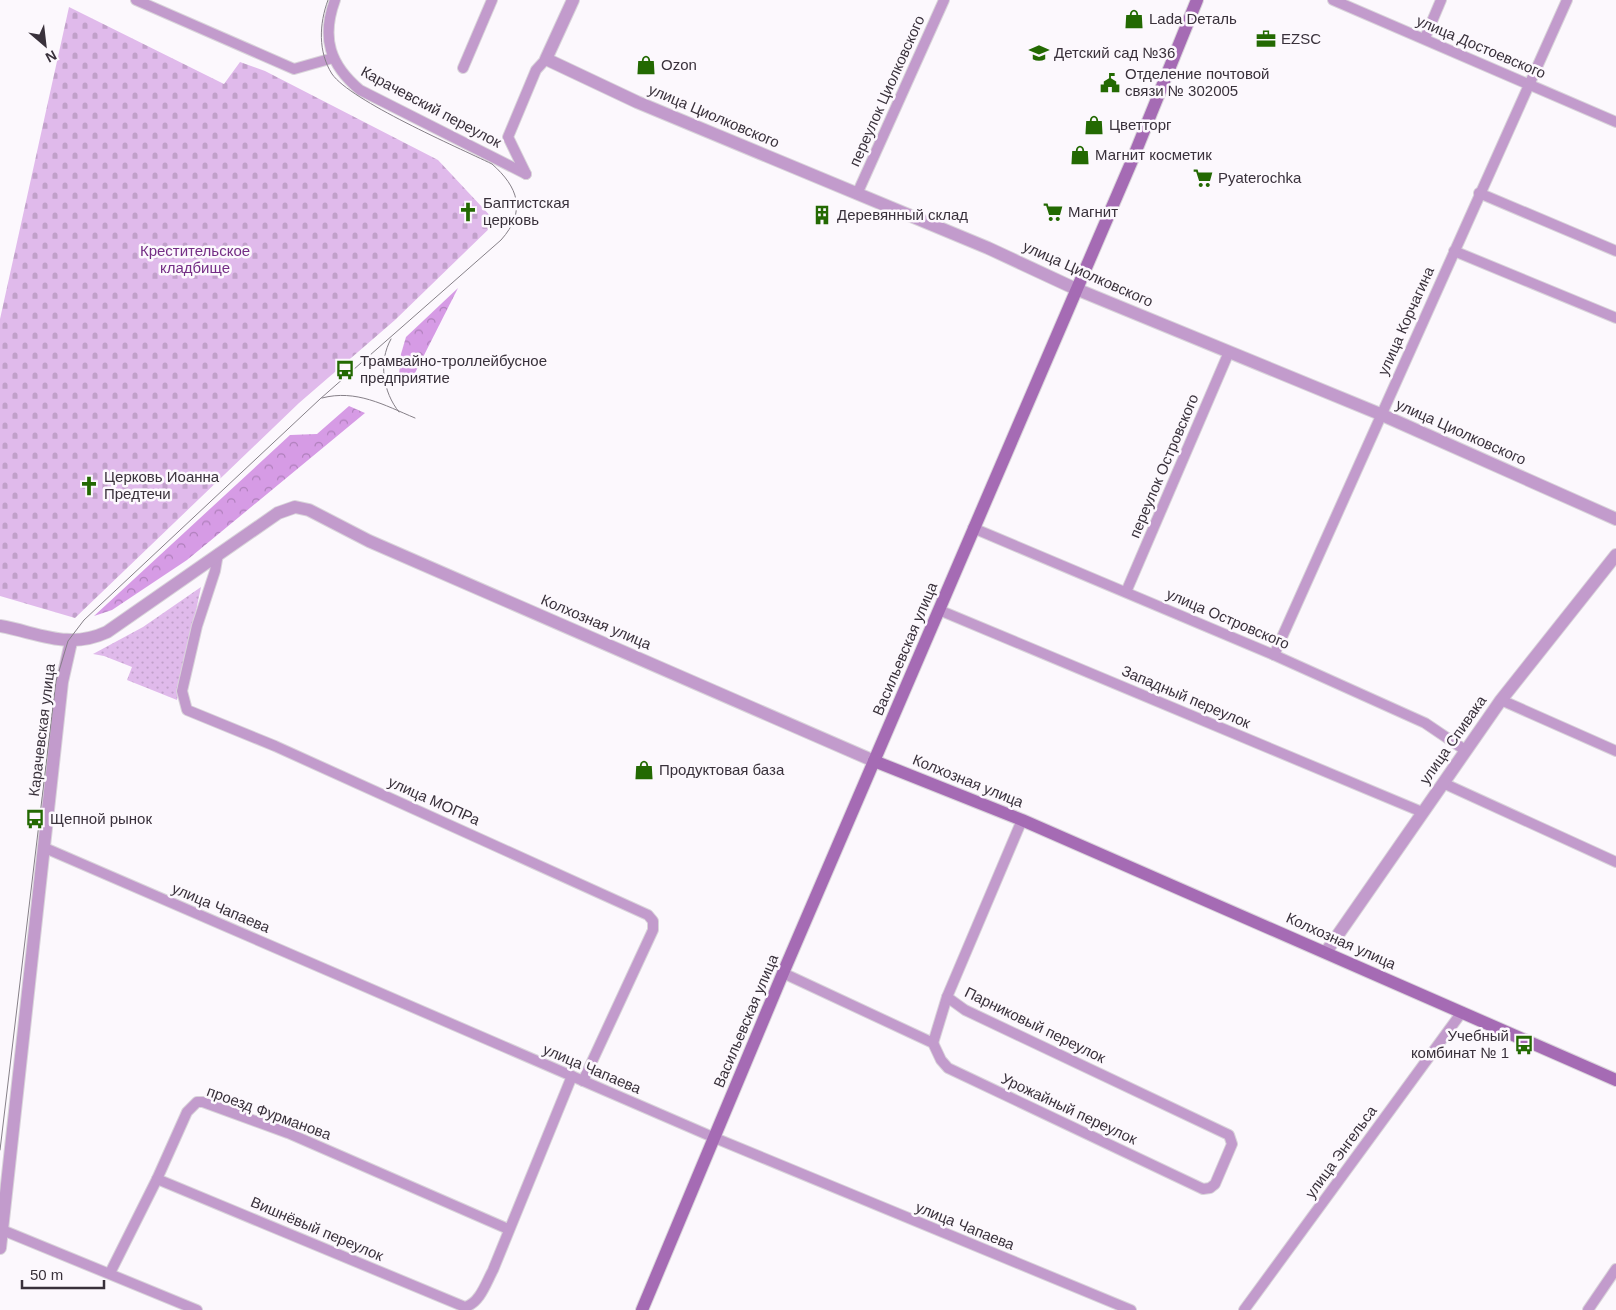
<svg xmlns="http://www.w3.org/2000/svg" width="1616" height="1310" font-family="Arial,sans-serif">
<style>
.forest{fill:url(#forest-crowns)}
.cemetery{fill:url(#cemetery-stones)}
.park{fill:url(#park-dots)}
.lines{fill:none;stroke-linecap:round;stroke-linejoin:round}
.minor-casing{stroke:#d9d4da;stroke-width:12}
.tertiary-casing{stroke:#d9d4da;stroke-width:14}
.secondary-casing{stroke:#d9d4da;stroke-width:14}
.minor{stroke:#c29bcc;stroke-width:10}
.tertiary{stroke:#c29bcc;stroke-width:12}
.secondary{stroke:#a56bb4;stroke-width:12}
.tram{stroke:#868088;stroke-width:1}
.labels{text-anchor:middle;stroke-width:5;stroke-linejoin:round;paint-order:stroke}
.poi-label{font-size:15px;fill:#39313b;stroke:#fcf8fd;text-anchor:start}
.street-label{font-size:15px;fill:#39313b;stroke:#fcf8fd}
.park-label{font-size:15px;fill:#742e85;stroke:#fcf8fd}
</style>
<defs>
<pattern id="forest-crowns" width="20" height="18" patternUnits="userSpaceOnUse" patternTransform="scale(1.25)"><rect width="20" height="18" fill="#d69be5"/><path d="M2 6a3 3 0 1 1 6 0M12 15a3 3 0 1 1 6 0" fill="none" stroke="#af7fbb"/></pattern>
<pattern id="cemetery-stones" width="16" height="16" patternUnits="userSpaceOnUse" patternTransform="scale(1.25)"><rect width="16" height="16" fill="#e0baeb"/><path d="M2 7V4a2 2 0 0 1 4 0v3zM10 15v-3a2 2 0 0 1 4 0v3z" fill="#c1a0ca"/></pattern>
<pattern id="park-dots" width="8" height="8" patternUnits="userSpaceOnUse" patternTransform="scale(1.25)"><rect width="8" height="8" fill="#e0baeb"/><path d="M2 2h.1M6 6h.1" fill="none" stroke="#c1a0ca" stroke-width="1.8" stroke-linecap="round"/></pattern>
</defs>
<rect width="100%" height="100%" fill="#fcf8fd"/>
<!-- forest -->
<g class="forest">
<path d="M458,288L415,373L406,386L399,375L401,354L406,337Z"/>
<path d="M349,406L365,413L187,560L112,610L94,616L290,435L317,434Z"/>
</g>
<!-- cemetery -->
<path class="cemetery" d="M69,7L224,84L240,62L265,71L438,160L496,222L395,320L299,403L75,618L0,596V319Z"/>
<!-- park -->
<path class="park" d="M201,587L177,700L127,680L132,667L104,656L93,654L143,627Z"/>
<g class="lines">
<defs>
<g id="minor">
<path d="M136,0L294,69L333,58"/>
<path d="M335,0C321,38 330,65 360,90L526,174"/>
<path d="M1333,0L1616,122"/>
<path d="M1425,38L1441,0"/>
<path d="M463,68L492,0"/>
<path d="M526,174L508,137L536,70L546,59"/>
<path d="M1479,193L1616,251"/>
<path d="M857,194L944,0"/>
<path d="M1454,251L1616,318"/>
<path d="M973,528L1274,655L1425,723L1465,750"/>
<path d="M218,554L215,571L197,626L182,691L187,710L275,746L648,915L653,921V930L583,1081"/>
<path d="M1126,592L1229,352"/>
<path d="M939,610L1422,812"/>
<path d="M1274,655L1567,0"/>
<path d="M1501,700L1616,751"/>
<path d="M1443,783L1616,862"/>
<path d="M45,848L715,1138L1131,1310"/>
<path d="M783,973L933,1043L941,1060L948,1068L1203,1189L1210,1188L1215,1184L1232,1144L1229,1135L965,1010L947,997L1022,820"/>
<path d="M933,1043L947,997"/>
<path d="M157,1179L465,1307C480,1303 486,1283 493,1270L572,1076"/>
<path d="M0,1229L197,1310"/>
<path d="M110,1273L157,1179L187,1112L197,1102H203L288,1133L508,1229"/>
<path d="M1244,1310L1462,1012"/>
<path d="M1588,1310L1616,1269"/>
</g>
<g id="tertiary">
<path d="M573,0L546,59L637,102L988,248L1076,289L1380,414L1616,519"/>
<path d="M0,626C39,633 68,650 107,632L278,513L295,507L309,510L369,541L874,761"/>
<path d="M1326,952L1501,700L1616,555"/>
<path d="M0,1248L62,682L71,642"/>
</g>
<g id="secondary">
<path d="M874,761L1022,820L1616,1080"/>
<path d="M642,1310L783,973L1131,163L1197,0"/>
</g>
</defs>
<!-- minor casing -->
<use href="#minor" class="minor-casing"/>
<!-- tertiary casing -->
<use href="#tertiary" class="tertiary-casing"/>
<!-- secondary casing -->
<use href="#secondary" class="secondary-casing"/>
<!-- minor -->
<use href="#minor" class="minor"/>
<!-- tertiary -->
<use href="#tertiary" class="tertiary"/>
<!-- secondary -->
<use href="#secondary" class="secondary"/>
<!-- tram -->
<g class="tram">
<path d="M391,339C378,362 383,392 399,412"/>
<path d="M322,398C356,389 384,405 415,418"/>
<path d="M0,1150L56,681L68,641L84,620L320,399L501,240C527,211 518,187 492,164C457,147 351,101 332,74C318,52 319,24 328,0"/>
</g>
</g>
<!-- icons -->
<defs>
<symbol id="shop-bare" viewBox="-9 -9 18 18"><path d="M-5-2.5h2.3a2.7 3.5 0 0 1 5.4 0H5L5.5 6h-11ZM-1.5-2.5h3a1.5 2.3 0 0 0-3 0Z" fill="#236902" stroke="#fcf8fd" stroke-width="2.5" paint-order="stroke"/></symbol>
<symbol id="office-bare" viewBox="-9 -9 18 18"><path d="M-6-3h4V-5.5h4V-3h4V5H-6ZM-1-4.5V-3h2v-1.5ZM-6 0V1H6V0Z" fill="#236902" stroke="#fcf8fd" stroke-width="2.5" paint-order="stroke"/></symbol>
<symbol id="school-bare" viewBox="-9 -9 18 18"><path d="M0-5L7-2L0 1L-7-2ZM-4 1L0 2.5L4 1V4Q0 6-4 4Z" fill="#236902" stroke="#fcf8fd" stroke-width="2.5" paint-order="stroke"/></symbol>
<symbol id="civic-bare" viewBox="-9 -9 18 18"><path d="M-.6-6.5H3V-4.5H.6V-3L4-1V1h2V6H-6V1h2V-1L-.6-3ZM-1.2 2.5V6h2.4V2.5Z" fill="#236902" stroke="#fcf8fd" stroke-width="2.5" paint-order="stroke"/></symbol>
<symbol id="supermarket-bare" viewBox="-9 -9 18 18"><path d="M-6-5.5h2.5l.6 2H6L4.5 2H-2.5L-4.4-4H-6ZM-1.5 3.2a1.3 1.3 0 1 0 .1 0ZM3 3.2a1.3 1.3 0 1 0 .1 0Z" fill="#236902" stroke="#fcf8fd" stroke-width="2.5" paint-order="stroke"/></symbol>
<symbol id="church-bare" viewBox="-9 -9 18 18"><path d="M-1.2-6h2.4v3.5h3.3v2.4h-3.3V6h-2.4V-.1h-3.3v-2.4h3.3Z" fill="#236902" stroke="#fcf8fd" stroke-width="2.5" paint-order="stroke"/></symbol>
<symbol id="building-bare" viewBox="-9 -9 18 18"><path d="M-4-6H4V6H1V3H-1V6H-4ZM-2.5-4.3h1.7v1.8h-1.7ZM.8-4.3h1.7v1.8H.8ZM-2.5-1h1.7V.8h-1.7ZM.8-1h1.7V.8H.8Z" fill="#236902" stroke="#fcf8fd" stroke-width="2.5" paint-order="stroke"/></symbol>
<symbol id="bus-bare" viewBox="-9 -9 18 18"><path d="M-5-6H5V4H4V6H2V4H-2V6H-4V4H-5ZM-3.5-4V0h7V-4ZM-3.5 1.2v1.5H-2V1.2ZM2 1.2v1.5H3.5V1.2Z" fill="#236902" stroke="#fcf8fd" stroke-width="2.5" paint-order="stroke"/></symbol>
</defs>
<g fill-rule="evenodd">
<use href="#shop-bare" x="1120" y="5" width="28" height="28"/>
<use href="#office-bare" x="1252" y="25" width="28" height="28"/>
<use href="#school-bare" x="1025" y="39" width="28" height="28"/>
<use href="#shop-bare" x="632" y="51" width="28" height="28"/>
<use href="#civic-bare" x="1096" y="69" width="28" height="28"/>
<use href="#shop-bare" x="1080" y="111" width="28" height="28"/>
<use href="#shop-bare" x="1066" y="141" width="28" height="28"/>
<use href="#supermarket-bare" x="1189" y="164" width="28" height="28"/>
<use href="#church-bare" x="454" y="198" width="28" height="28"/>
<use href="#supermarket-bare" x="1039" y="198" width="28" height="28"/>
<use href="#building-bare" x="808" y="201" width="28" height="28"/>
<use href="#bus-bare" x="331" y="356" width="28" height="28"/>
<use href="#church-bare" x="75" y="472" width="28" height="28"/>
<use href="#shop-bare" x="630" y="756" width="28" height="28"/>
<use href="#bus-bare" x="21" y="805" width="28" height="28"/>
<use href="#bus-bare" x="1510" y="1031" width="28" height="28"/>
</g>
<g class="labels">
<!-- poi labels -->
<g class="poi-label">
<text x="1149" y="24">Lada Dеталь</text>
<text x="1281" y="44">EZSC</text>
<text x="1054" y="58">Детский сад №36</text>
<text x="661" y="70">Ozon</text>
<text x="1125" y="79">Отделение почтовой<tspan x="1125" dy="17">связи № 302005</tspan></text>
<text x="1109" y="130">Цветторг</text>
<text x="1095" y="160">Магнит косметик</text>
<text x="1218" y="183">Pyaterochka</text>
<text x="483" y="208">Баптистская<tspan x="483" dy="17">церковь</tspan></text>
<text x="1068" y="217">Магнит</text>
<text x="837" y="220">Деревянный склад</text>
<text x="360" y="366">Трамвайно-троллейбусное<tspan x="360" dy="17">предприятие</tspan></text>
<text x="104" y="482">Церковь Иоанна<tspan x="104" dy="17">Предтечи</tspan></text>
<text x="659" y="775">Продуктовая база</text>
<text x="50" y="824">Щепной рынок</text>
<text x="1509" y="1041" text-anchor="end">Учебный<tspan x="1509" dy="17">комбинат № 1</tspan></text>
</g>
<!-- street labels -->
<g class="street-label">
<text transform="translate(1481 47) rotate(23)" y="5">улица Достоевского</text>
<text transform="translate(887 91) rotate(-66)" y="5">переулок Циолковского</text>
<text transform="translate(431 107) rotate(28)" y="5">Карачевский переулок</text>
<text transform="translate(714 116) rotate(23)" y="5">улица Циолковского</text>
<text transform="translate(1088 274) rotate(24)" y="5">улица Циолковского</text>
<text transform="translate(1406 321) rotate(-66)" y="5">улица Корчагина</text>
<text transform="translate(1461 432) rotate(24)" y="5">улица Циолковского</text>
<text transform="translate(1164 466) rotate(-67)" y="5">переулок Островского</text>
<text transform="translate(1228 619) rotate(23)" y="5">улица Островского</text>
<text transform="translate(596 622) rotate(23)" y="5">Колхозная улица</text>
<text transform="translate(905 649) rotate(-67)" y="5">Васильевская улица</text>
<text transform="translate(1186 697) rotate(23)" y="5">Западный переулок</text>
<text transform="translate(42 730) rotate(-83)" y="5">Карачевская улица</text>
<text transform="translate(1453 740) rotate(-55)" y="5">улица Спивака</text>
<text transform="translate(968 781) rotate(22)" y="5">Колхозная улица</text>
<text transform="translate(434 801) rotate(24)" y="5">улица МОПРа</text>
<text transform="translate(221 908) rotate(23)" y="5">улица Чапаева</text>
<text transform="translate(1341 941) rotate(24)" y="5">Колхозная улица</text>
<text transform="translate(746 1021) rotate(-67)" y="5">Васильевская улица</text>
<text transform="translate(1035 1025) rotate(26)" y="5">Парниковый переулок</text>
<text transform="translate(592 1069) rotate(23)" y="5">улица Чапаева</text>
<text transform="translate(1069 1109) rotate(25)" y="5">Урожайный переулок</text>
<text transform="translate(269 1113) rotate(20)" y="5">проезд Фурманова</text>
<text transform="translate(1341 1152) rotate(-54)" y="5">улица Энгельса</text>
<text transform="translate(965 1226) rotate(22)" y="5">улица Чапаева</text>
<text transform="translate(317 1229) rotate(23)" y="5">Вишнёвый переулок</text>
</g>
<!-- park labels -->
<g class="park-label">
<text x="195" y="256">Крестительское<tspan x="195" dy="17">кладбище</tspan></text>
</g>
</g>
<!-- north arrow -->
<g transform="translate(45 45) rotate(152)" stroke="#fcf8fd" stroke-width="4" paint-order="stroke">
<path d="M0-4L9 19L0 12L-9 19Z" fill="#39313b"/>
<text y="-8" font-size="14" font-weight="bold" text-anchor="middle" fill="#39313b">N</text>
</g>
<!-- scale -->
<path d="M22 1280v8h82v-8" fill="none" stroke="#39313b" stroke-width="2.5"/>
<text x="30" y="1280" font-size="15" fill="#39313b" stroke="#fcf8fd" stroke-width="4" paint-order="stroke">50 m</text>
</svg>
